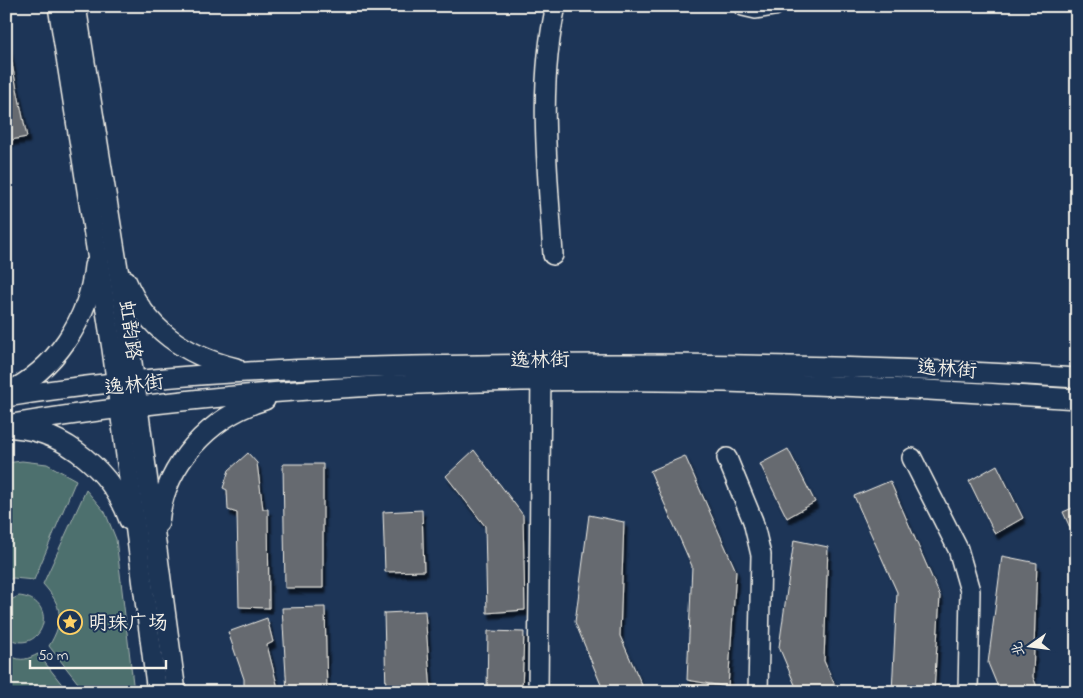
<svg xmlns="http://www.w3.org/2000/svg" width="1083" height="698" font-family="'Indie Flower','LXGW WenKai TC',sans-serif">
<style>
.green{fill:#4e6f6e;stroke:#a1b0ab}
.building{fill:#666a70;stroke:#f4f1e8;filter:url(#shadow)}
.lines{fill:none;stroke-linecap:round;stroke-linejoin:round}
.minor-casing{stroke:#f4f1e8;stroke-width:22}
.minor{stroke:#1d3557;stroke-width:19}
.labels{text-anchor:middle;stroke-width:4;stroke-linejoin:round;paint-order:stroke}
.street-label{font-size:20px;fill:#f4f1e8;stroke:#1d3557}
.poi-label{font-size:20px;fill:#f4f1e8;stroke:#1d3557;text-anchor:start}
</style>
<defs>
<filter id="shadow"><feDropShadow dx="3" dy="5.5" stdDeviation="1" flood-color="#0009"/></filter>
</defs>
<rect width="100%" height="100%" fill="#1d3557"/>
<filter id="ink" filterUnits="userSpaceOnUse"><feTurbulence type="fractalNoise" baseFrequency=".02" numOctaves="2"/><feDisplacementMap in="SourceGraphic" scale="10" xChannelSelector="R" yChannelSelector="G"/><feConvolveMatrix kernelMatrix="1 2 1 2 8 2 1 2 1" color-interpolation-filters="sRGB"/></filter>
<g filter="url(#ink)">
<!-- green -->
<g class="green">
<path d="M22,461L47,464L76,480L34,580L13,578L6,581V463Z"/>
<path d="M86,490L105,512L116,539L134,692H85L49,646C64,621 63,606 43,584Z"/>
<path d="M19,596C62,600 42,659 6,637V602Z"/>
<path d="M38,654L68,692H6V666L11,656C21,662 28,659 38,654Z"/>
</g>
<!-- building -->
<g class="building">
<path d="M6,35L27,137L6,141Z"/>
<path d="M788,449L815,502L787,518L760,464Z"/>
<path d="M474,450L523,515L525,610L487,613L485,526L446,476Z"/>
<path d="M248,453L257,463L263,509H268L269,608L239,607L237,513L228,510L227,490L223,488L229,470Z"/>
<path d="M685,456L736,571L728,687L687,680L692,566L650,471Z"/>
<path d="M283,464H323V588H285Z"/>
<path d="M997,465L1023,518L995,534L969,481Z"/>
<path d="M890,481L940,596L934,692H892L897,592L854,496Z"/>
<path d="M1077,506V543L1063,512Z"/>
<path d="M422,510L424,571L385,572L383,512Z"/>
<path d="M589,515L624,522L620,636L645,692H604L575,622Z"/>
<path d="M794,540L828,547L824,661L838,692H798L779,647Z"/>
<path d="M1002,556L1037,563L1033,677L1039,692H1000L988,663Z"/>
<path d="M325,607L327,692H287L282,608Z"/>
<path d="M425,611L431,692H386L384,613Z"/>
<path d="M267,618L273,642L267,645L279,692H244V679L228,632Z"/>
<path d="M488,631L524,632L522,692H487Z"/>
</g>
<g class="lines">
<defs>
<g id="minor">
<path d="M58,6L112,349L157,692"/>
<path d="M76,6L127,325L176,692"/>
<path d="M743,6L756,9L774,6"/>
<path d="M553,255C548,173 537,88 556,6"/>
<path d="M126,280C147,330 185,355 236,368"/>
<path d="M6,393C55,370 89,319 94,266"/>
<path d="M6,397C162,372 321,367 479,365C679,362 877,365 1077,378"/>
<path d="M6,425C357,366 723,375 1077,399"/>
<path d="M15,428C66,432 113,473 129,520"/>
<path d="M727,458L753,521L761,555L758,692"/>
<path d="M912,458L958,549L970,591L968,692"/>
<path d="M159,523C164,465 210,416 265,400"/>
<path d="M538,692L541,371"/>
</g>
</defs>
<!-- minor casing -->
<use href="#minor" class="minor-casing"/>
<!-- minor -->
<use href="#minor" class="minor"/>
</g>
</g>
<!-- icons -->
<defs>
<symbol id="sight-ring" viewBox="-11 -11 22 22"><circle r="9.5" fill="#1d3557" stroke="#ffd166" stroke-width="1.5"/><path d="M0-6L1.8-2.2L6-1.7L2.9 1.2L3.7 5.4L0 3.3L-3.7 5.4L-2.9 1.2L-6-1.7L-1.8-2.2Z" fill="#ffd166"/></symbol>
</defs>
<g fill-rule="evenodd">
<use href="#sight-ring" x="56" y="608" width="28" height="28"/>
</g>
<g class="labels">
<!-- street labels -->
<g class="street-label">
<text transform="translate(131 330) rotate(82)" y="7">虹韵路</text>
<text transform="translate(540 359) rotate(-1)" y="7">逸林街</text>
<text transform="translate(947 368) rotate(4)" y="7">逸林街</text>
<text transform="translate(134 384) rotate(-7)" y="7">逸林街</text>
</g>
<!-- poi labels -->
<g class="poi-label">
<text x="88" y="629">明珠广场</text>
</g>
</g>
<!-- margin -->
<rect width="1083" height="698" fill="none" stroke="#1d3557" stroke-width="25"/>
<rect x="12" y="12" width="1058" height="673" fill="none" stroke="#f4f1e8" stroke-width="2" filter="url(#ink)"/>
<!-- north arrow -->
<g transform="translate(1030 646) rotate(256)" stroke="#1d3557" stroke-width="4" paint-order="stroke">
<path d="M0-4L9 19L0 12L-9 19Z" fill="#f4f1e8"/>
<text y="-8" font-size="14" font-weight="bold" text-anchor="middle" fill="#f4f1e8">北</text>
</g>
<!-- scale -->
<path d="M30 660v8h136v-8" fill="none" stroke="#f4f1e8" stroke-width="2.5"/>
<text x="38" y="660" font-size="15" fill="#f4f1e8" stroke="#1d3557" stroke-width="4" paint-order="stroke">50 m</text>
</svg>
